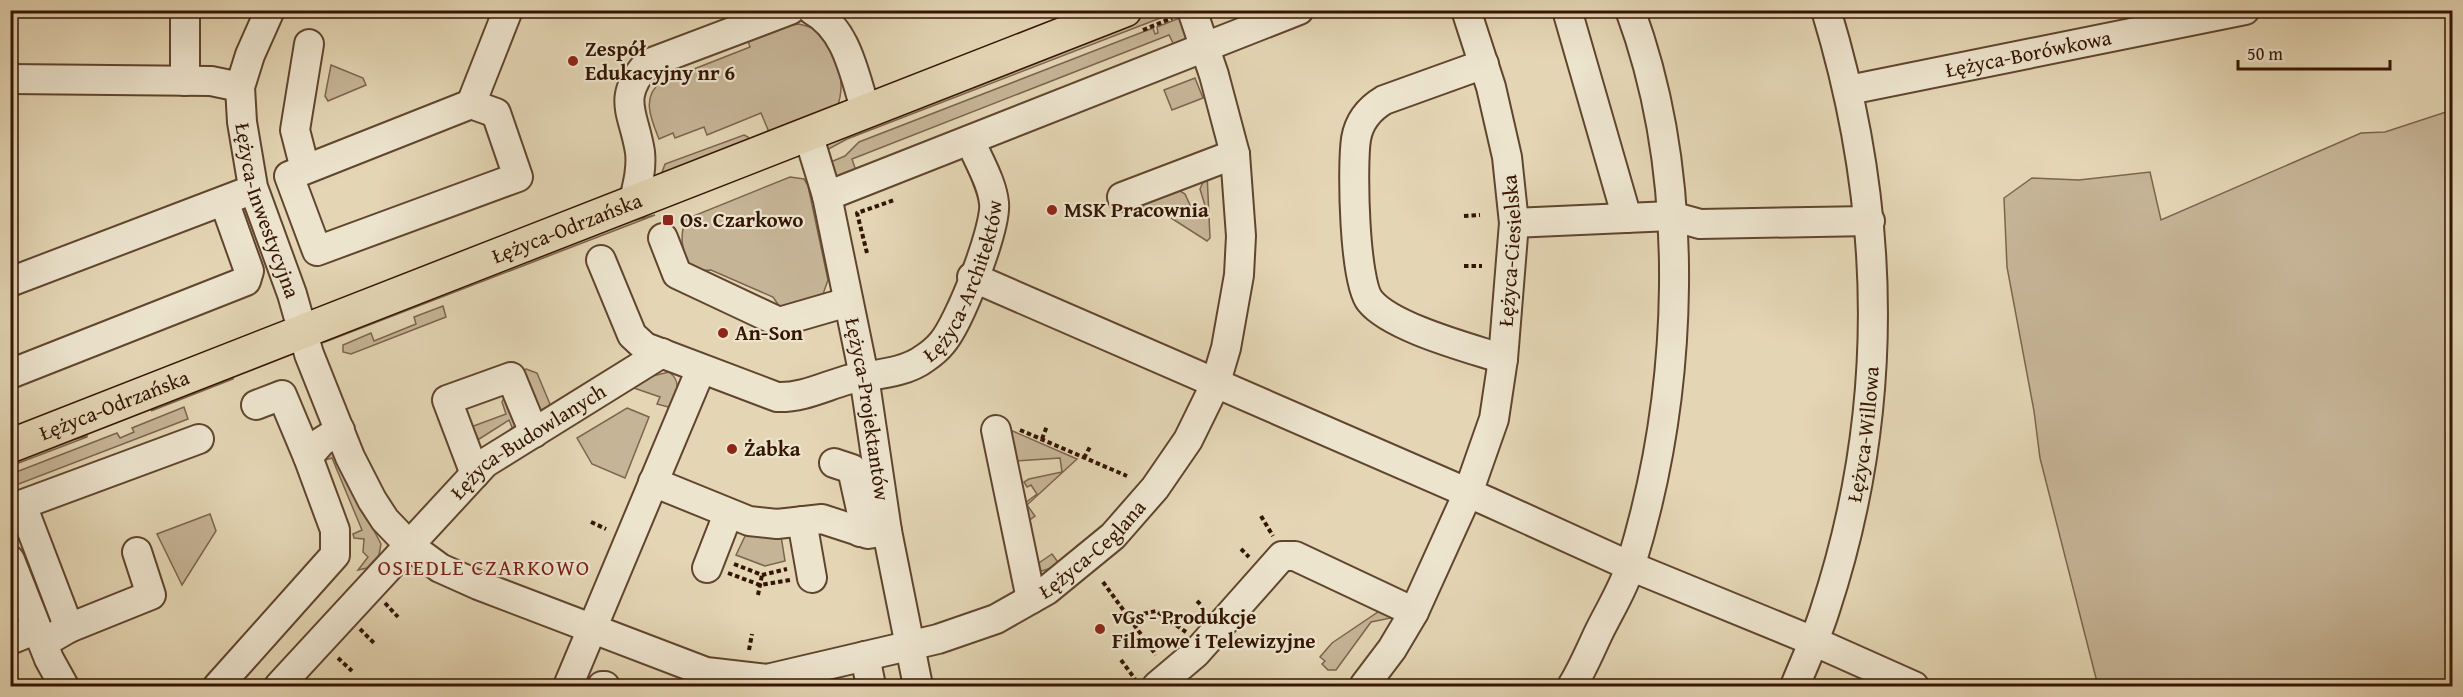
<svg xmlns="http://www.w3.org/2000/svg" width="2463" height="697" font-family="'Gentium Book Plus',serif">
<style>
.green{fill:#c6b496;stroke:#7d644c;stroke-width:1.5}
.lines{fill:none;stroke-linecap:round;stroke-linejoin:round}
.minor-casing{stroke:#60452e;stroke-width:32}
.major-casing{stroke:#341502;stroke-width:36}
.path{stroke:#341502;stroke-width:4;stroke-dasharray:4.5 3;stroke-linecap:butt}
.minor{stroke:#ede4ce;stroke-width:28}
.major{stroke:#e4d5b4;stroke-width:33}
.poi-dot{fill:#8f2418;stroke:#ede4ce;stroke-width:2}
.labels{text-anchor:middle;stroke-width:4.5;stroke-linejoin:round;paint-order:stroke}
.poi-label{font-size:21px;font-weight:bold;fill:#341502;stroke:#ede4ce;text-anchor:start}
.street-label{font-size:21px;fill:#341502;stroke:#ede4ce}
.neighbourhood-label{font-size:22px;letter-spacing:1.5px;fill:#7a1f14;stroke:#ede4ce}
</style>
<rect width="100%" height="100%" fill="#e4d5b4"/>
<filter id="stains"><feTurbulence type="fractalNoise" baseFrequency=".00333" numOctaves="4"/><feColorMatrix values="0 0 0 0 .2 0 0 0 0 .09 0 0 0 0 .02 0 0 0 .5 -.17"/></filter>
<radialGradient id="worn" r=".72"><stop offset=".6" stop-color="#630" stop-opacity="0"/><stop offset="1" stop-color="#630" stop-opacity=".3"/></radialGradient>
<!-- green -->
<g class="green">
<path d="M1150,11L1176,12L847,139L825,151L829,140Z"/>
<path d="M1182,17L1188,36L1186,44L1175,47L1169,35L852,159L857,174L837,178L828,163L845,156L859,142L1153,28L1155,34L1158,33L1157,27Z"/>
<path d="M799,24C807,26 815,28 821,33C839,48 846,86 837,107L771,137L761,113L707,135L704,127L675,138L673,133L659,139C651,119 641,97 661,82L750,47L748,41L785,26Z"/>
<path d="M331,65L363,78L366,85L328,101L325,96Z"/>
<path d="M1195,78L1203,98L1172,110L1164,90Z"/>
<path d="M2452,110V686H2098L2040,458L2034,411L2007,267L2004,198L2032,178L2079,180L2150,172L2161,220L2361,133L2385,132Z"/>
<path d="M744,135L748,137L751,145L661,175L665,164Z"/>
<path d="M1207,173L1210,238L1207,241L1168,216L1137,205L1177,189L1185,194L1195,216L1207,212L1200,189Z"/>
<path d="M790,177L804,179L808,186L828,280L822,297L784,313L773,297L711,270L693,271C683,253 678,239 686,219Z"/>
<path d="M655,215L325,342L328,337L587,232Z"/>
<path d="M443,306L446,317L351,354L343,352V345L371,333L374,341L416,324L414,317Z"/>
<path d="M526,369L537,373L552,409L540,413L520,372Z"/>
<path d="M669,372C682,381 678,397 668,407L657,404L660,397L631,387L644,378Z"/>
<path d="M233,374V379L151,411L164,402Z"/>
<path d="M504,398H506L521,427L514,432L509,420L476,441L471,427L506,414L502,402Z"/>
<path d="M184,407L188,419L11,487V474L117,433L120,438L134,432L132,428Z"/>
<path d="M627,408L649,417L625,478L592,464L577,438Z"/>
<path d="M1008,429L1077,459L1027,505L1035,516L1031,519H1027L1025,503L1037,494L1031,485L1027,487L1024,482L1029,479L1062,472L1060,458L1015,461Z"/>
<path d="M87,436V437L11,466V456L14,454Z"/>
<path d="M328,450L333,452L381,544L379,555L367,568L358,570L368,557L363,552L364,539L354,538L353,534L362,530L332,458L322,461Z"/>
<path d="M210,514L216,531L182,585L157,534Z"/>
<path d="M747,532L781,536L785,561L765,566L736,555Z"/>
<path d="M1052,554L1060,565L1042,571L1033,567Z"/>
<path d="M1378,612H1390L1391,618L1371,622L1336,670H1328L1322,664L1325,661L1320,657L1332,643Z"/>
</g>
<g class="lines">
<defs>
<g id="minor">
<path d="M185,10V81"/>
<path id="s1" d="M270,10L250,55L240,87L242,122L253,187L292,294L309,354L350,457L372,500L385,520L410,546L440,568L478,585L706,672L767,679L938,639L996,619L1047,590L1113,536L1155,488L1188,440L1215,385L1226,348L1239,275L1241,236L1235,154L1214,75L1192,10"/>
<path d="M812,10C848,30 854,75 866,111"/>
<path d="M1567,10L1627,218"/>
<path d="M1484,64L1384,100C1369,109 1359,121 1356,139C1352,166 1354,282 1370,301C1392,328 1470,348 1503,359"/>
<path d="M10,79L211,81L240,87"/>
<path id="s2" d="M1849,90L2245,10"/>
<path d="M471,104L496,113L518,177L317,251L289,176Z"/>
<path d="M471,104L508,10"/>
<path id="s3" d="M808,134L827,196L864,376L887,531L918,686"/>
<path d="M305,169L295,130L309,44"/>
<path d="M827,196L1299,10"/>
<path d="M1122,197L1235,154"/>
<path d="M633,204C637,187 642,170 640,152C634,113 616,99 647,64L790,10"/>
<path d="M1514,223L1671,216L1700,224L1870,221"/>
<path d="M663,238L677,274L779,322L848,302"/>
<path id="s4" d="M601,260L632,335L645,347L777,397C802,398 823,387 847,380C873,374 904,374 925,358C931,354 938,348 942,343C959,324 997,227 994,203C992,182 978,160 970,140"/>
<path d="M972,277L1489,502L1630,566L1813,641L1914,686"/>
<path d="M10,282L241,194"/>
<path d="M10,374L246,281L249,271L224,201"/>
<path d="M256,405L282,395L308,457"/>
<path d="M996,430L1031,599"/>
<path d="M834,463L852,469L862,514L860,532"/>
<path d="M475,474L447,400L511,377L534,433"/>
<path d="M653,482L749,521L777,524L822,519L868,534L887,531"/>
<path d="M22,505L69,628"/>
<path d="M10,509L199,439"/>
<path d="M802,521L812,578"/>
<path d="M10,560L49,659L64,686"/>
<path d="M707,568L728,514"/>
<path d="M10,640L37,629"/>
<path d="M43,643L69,628L151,595L137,552"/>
<path d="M865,656L871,686"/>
<path d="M218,686L335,555V530L308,457L321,442L340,430"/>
<path id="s5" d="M279,686L485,463L662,353"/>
<path d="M568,686L701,369"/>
<path d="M602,686H605"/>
<path d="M1157,686L1196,653L1282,556H1295L1414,612"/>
<path id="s6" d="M1364,686L1392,649L1414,612L1468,493L1494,419L1503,359L1514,223L1507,157L1491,87L1466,10"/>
<path d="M1572,686C1582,670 1590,651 1598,634C1609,611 1624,588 1631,564C1684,392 1693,180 1630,10"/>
<path id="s7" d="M1795,686C1805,661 1817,636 1825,610C1891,410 1887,211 1826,10"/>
</g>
<g id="major">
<path id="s8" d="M10,446L1125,10"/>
</g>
</defs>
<!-- minor casing -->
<use href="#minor" class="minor-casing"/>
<!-- major casing -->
<use href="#major" class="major-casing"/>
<!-- path -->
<g class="path">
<path d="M1143,30L1172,18"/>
<path d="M1464,216L1480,215"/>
<path d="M867,253L857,213L894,200"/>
<path d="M1464,266H1482"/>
<path d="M1020,430L1127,476"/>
<path d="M1042,439L1047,426"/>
<path d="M1084,458L1091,445"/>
<path d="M1261,516L1273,536"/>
<path d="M591,522L606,529"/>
<path d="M1241,549L1249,557"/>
<path d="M734,564L762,575L787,569"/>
<path d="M728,573L760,585L790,580"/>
<path d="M1103,582L1156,655"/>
<path d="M758,595L762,575"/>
<path d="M1197,601L1205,609"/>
<path d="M385,603L398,617"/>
<path d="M1129,617L1156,611L1186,632"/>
<path d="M360,629L374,643"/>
<path d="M749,650L752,634"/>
<path d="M338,658L352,671"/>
<path d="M1121,660L1135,679"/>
</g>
<!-- minor -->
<use href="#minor" class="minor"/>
<!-- major -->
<use href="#major" class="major"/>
</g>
<!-- markers -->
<g class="poi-dot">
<circle cx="573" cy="61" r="6"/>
<circle cx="1052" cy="210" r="6"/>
<rect x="662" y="214" width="12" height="12" rx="3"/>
<circle cx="723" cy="333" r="6"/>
<circle cx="732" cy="449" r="6"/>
<circle cx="1100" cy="629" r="6"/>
</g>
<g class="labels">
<!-- poi labels -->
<g class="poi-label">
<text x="585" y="56">Zespół<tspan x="585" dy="24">Edukacyjny nr 6</tspan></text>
<text x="1064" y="217">MSK Pracownia</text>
<text x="680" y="227">Os. Czarkowo</text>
<text x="735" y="340">An-Son</text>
<text x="744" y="456">Żabka</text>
<text x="1112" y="624">vGs - Produkcje<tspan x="1112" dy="24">Filmowe i Telewizyjne</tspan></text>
</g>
<!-- street labels -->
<g class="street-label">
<text dy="7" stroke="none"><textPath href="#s2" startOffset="183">Łężyca-Borówkowa</textPath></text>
<text dy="7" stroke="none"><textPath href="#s1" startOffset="210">Łężyca-Inwestycyjna</textPath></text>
<text dy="7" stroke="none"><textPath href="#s8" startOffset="598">Łężyca-Odrzańska</textPath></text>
<text dy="7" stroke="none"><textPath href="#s6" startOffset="468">Łężyca-Ciesielska</textPath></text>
<text dy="7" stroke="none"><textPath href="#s4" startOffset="483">Łężyca-Architektów</textPath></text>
<text dy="7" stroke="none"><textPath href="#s8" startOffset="112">Łężyca-Odrzańska</textPath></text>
<text dy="7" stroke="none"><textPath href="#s3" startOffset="282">Łężyca-Projektantów</textPath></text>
<text dy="7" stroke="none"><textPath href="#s7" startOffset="262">Łężyca-Willowa</textPath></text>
<text dy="7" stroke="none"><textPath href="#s5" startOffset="351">Łężyca-Budowlanych</textPath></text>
<text dy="7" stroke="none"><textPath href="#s1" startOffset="1320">Łężyca-Ceglana</textPath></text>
</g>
<!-- neighbourhood labels -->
<g class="neighbourhood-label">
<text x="484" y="575">OSIEDLE CZARKOWO</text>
</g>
</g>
<!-- margin -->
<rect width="2463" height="697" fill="none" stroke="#e4d5b4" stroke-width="36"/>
<rect x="12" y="12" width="2439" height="673" fill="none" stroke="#341502" stroke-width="3"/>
<rect x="18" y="18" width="2427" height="661" fill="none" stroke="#341502" stroke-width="1.5"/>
<!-- scale -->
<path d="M2238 60v9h152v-9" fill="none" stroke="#341502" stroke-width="3"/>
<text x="2247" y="60" font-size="18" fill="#341502" stroke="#ede4ce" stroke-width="4.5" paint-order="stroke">50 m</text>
<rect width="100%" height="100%" filter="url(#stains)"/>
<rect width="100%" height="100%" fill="url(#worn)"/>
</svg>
